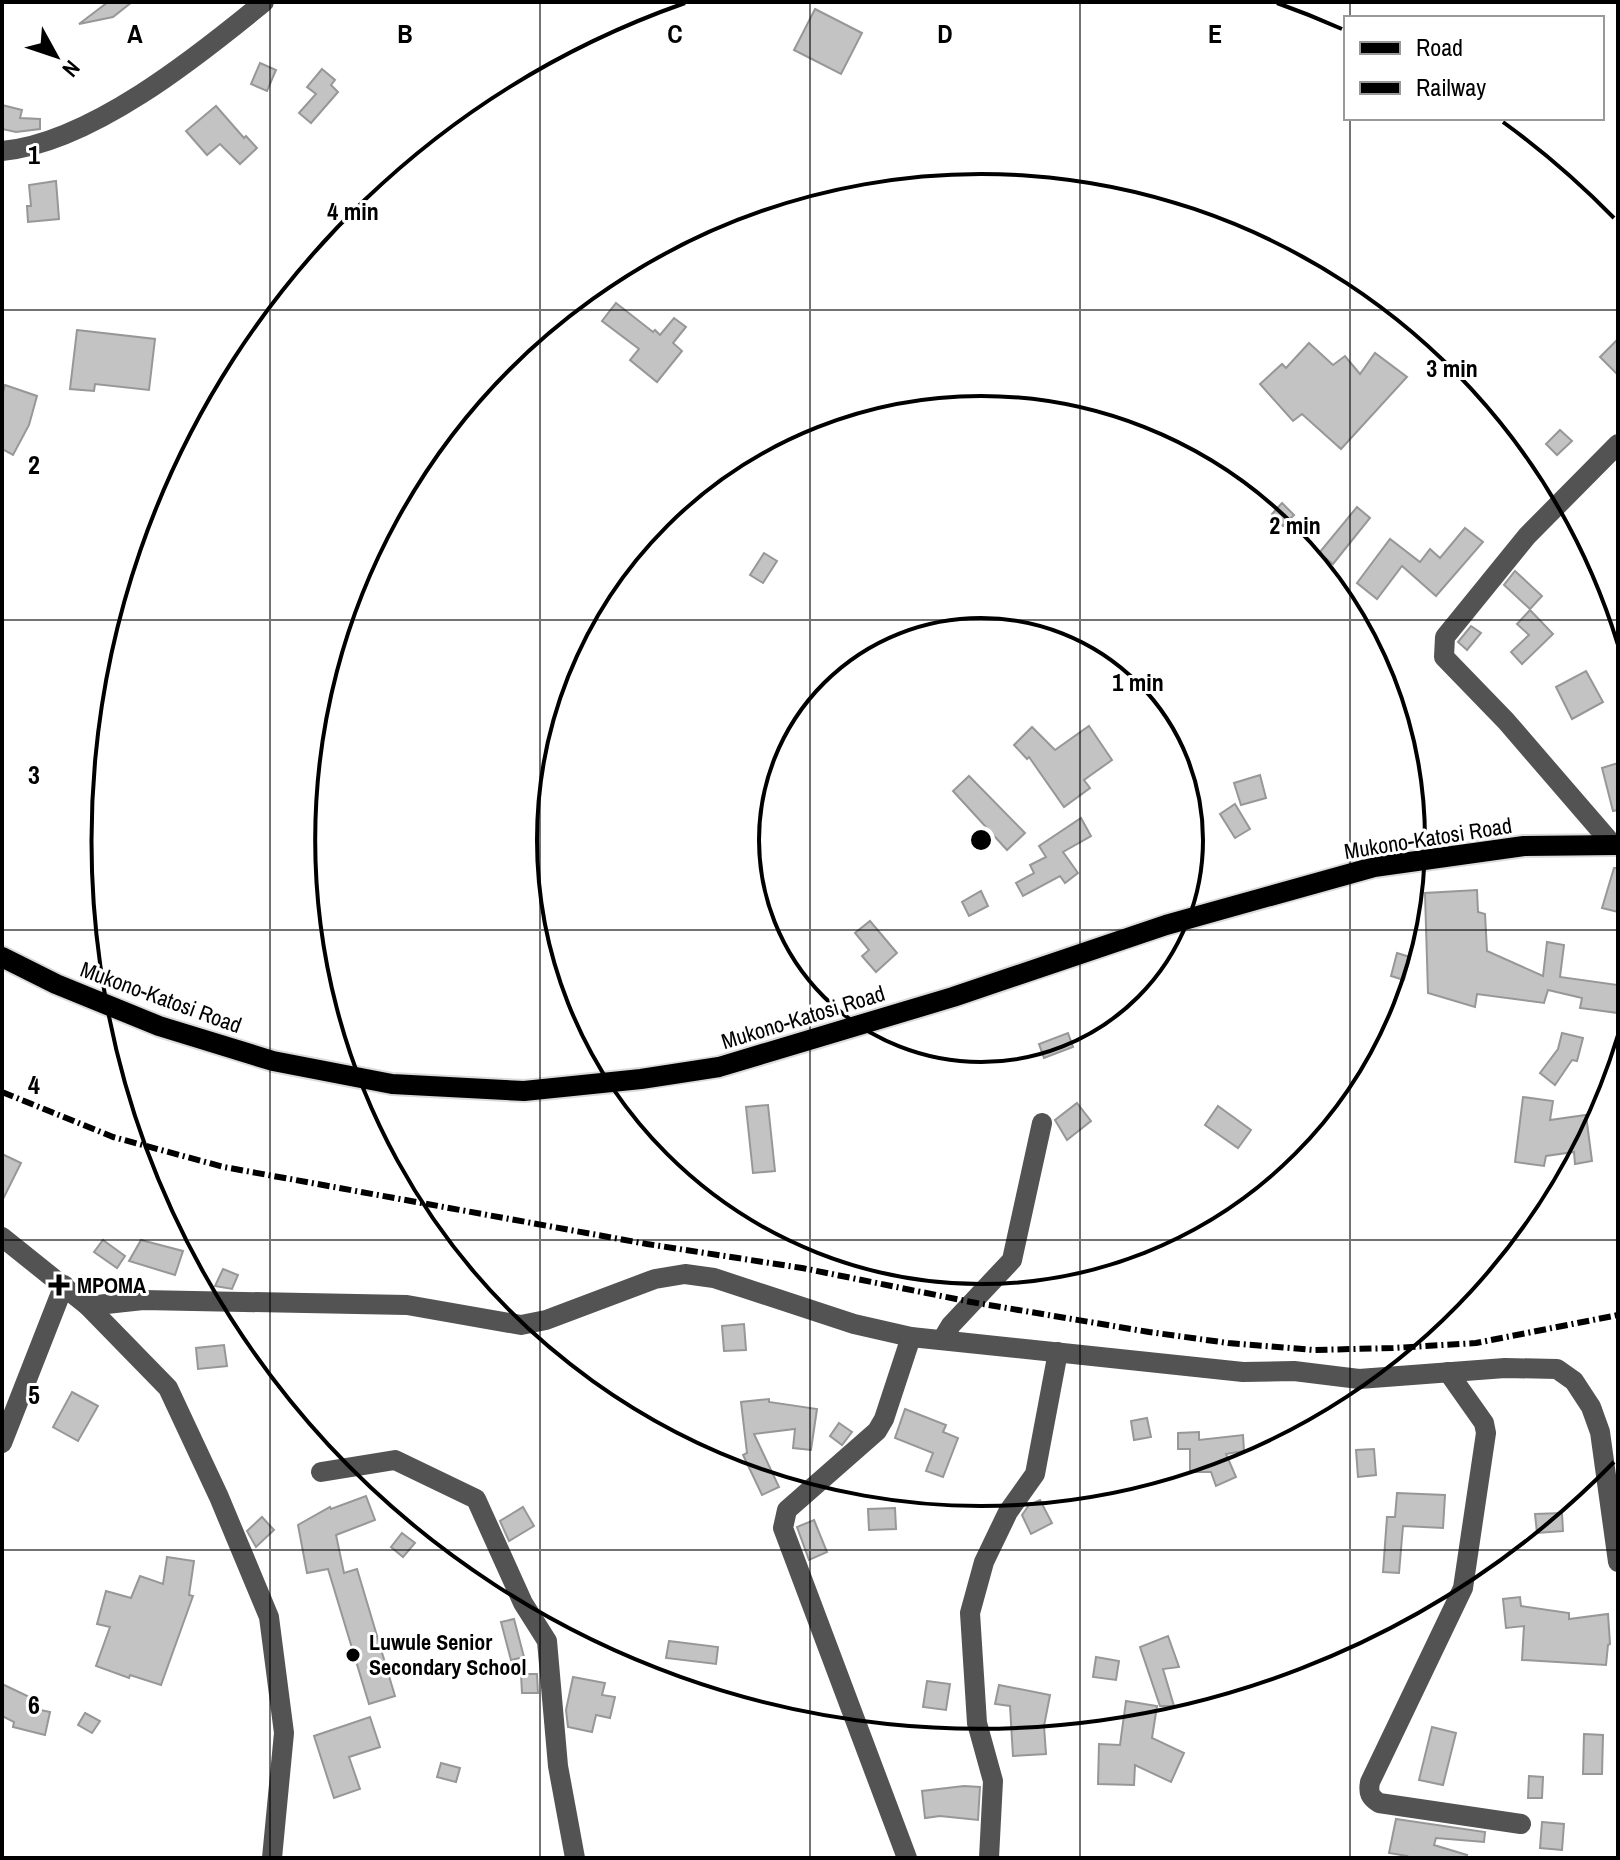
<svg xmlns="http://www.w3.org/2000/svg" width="1620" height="1860" font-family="'Archivo Narrow',sans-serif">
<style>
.building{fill:#c3c3c3;stroke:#979797;stroke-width:2}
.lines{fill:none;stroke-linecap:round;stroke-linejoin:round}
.major-casing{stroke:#dbdbdb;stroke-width:24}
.minor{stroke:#535353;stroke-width:20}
.major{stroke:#000;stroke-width:20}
.rail{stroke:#000;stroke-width:6;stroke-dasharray:12 4 2 4;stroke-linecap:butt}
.grid{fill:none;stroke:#000;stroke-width:2;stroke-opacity:0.55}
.ring{fill:none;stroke:#000;stroke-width:4}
.poi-dot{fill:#000;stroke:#fff;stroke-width:3}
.labels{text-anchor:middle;stroke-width:6;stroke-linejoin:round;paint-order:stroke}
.street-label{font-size:22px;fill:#000;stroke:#fff}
.poi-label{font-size:22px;font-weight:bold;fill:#000;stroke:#fff;text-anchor:start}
.grid-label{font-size:26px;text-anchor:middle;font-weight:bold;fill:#000;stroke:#fff;stroke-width:6;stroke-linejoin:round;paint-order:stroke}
.centre{fill:#000;stroke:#fff;stroke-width:4}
.ring-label{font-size:24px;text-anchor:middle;font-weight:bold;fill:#000;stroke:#fff;stroke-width:6;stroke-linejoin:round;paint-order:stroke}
</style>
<rect width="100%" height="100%" fill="#fff"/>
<g class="building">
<polygon points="108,2 132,2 113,17 79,24"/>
<polygon points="815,9 862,33 841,74 794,50"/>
<polygon points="260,63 276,70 267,91 251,84"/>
<polygon points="322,69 335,80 331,85 338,92 311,123 299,113 316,94 307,87"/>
<polygon points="2,105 22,110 20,118 40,119 40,129 16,132 2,129"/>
<polygon points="216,106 244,138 246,136 257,148 240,164 220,144 207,155 186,131"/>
<polygon points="56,181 59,219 28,222 27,206 31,206 29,185"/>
<polygon points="616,303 653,332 655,330 660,335 674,318 686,327 673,343 682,351 657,382 630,360 639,349 602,321"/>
<polygon points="77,330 155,339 149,390 95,384 94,391 70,389"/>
<polygon points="1618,339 1618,375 1600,357"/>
<polygon points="1309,343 1333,365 1345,356 1360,374 1375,353 1407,377 1341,449 1302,414 1293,421 1260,384 1282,364 1286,368"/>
<polygon points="5,385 37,396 29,425 13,455 2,449 2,395"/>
<polygon points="1560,430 1572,441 1557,455 1546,444"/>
<polygon points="1282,503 1294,515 1283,526 1272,514"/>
<polygon points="1357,507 1370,518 1333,564 1319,553"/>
<polygon points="1465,528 1483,542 1436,596 1402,566 1377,599 1357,583 1390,539 1420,562 1430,549 1440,558"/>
<polygon points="764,553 777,561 763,583 750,575"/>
<polygon points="1515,571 1542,596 1530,609 1504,585"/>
<polygon points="1530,610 1553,634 1522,664 1511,652 1529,635 1517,624"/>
<polygon points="1471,626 1481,633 1467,650 1458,642"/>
<polygon points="1586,671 1603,702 1572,719 1556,687"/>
<polygon points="1089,726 1112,760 1084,780 1090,788 1064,807 1029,757 1027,759 1014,745 1032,727 1055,750"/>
<polygon points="1618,763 1618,810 1613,811 1602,768"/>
<polygon points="1260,775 1266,798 1241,805 1234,783"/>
<polygon points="969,776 1025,833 1007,850 953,791"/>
<polygon points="1235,804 1250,829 1235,838 1220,814"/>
<polygon points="1081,818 1091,836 1063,852 1078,873 1065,883 1060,876 1023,896 1016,883 1034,873 1030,865 1046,857 1039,846"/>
<polygon points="1614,868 1618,868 1618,912 1602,908"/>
<polygon points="1477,890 1478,912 1485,914 1487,951 1543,976 1547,942 1564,945 1560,977 1618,985 1618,1013 1580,1008 1582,998 1548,990 1544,1003 1477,994 1475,1007 1428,993 1425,893"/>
<polygon points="981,891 988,906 969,916 962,902"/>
<polygon points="870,921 897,953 876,972 862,956 869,950 855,933"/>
<polygon points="1397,953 1410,957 1404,980 1391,976"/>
<polygon points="1068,1033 1073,1047 1044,1058 1039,1044"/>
<polygon points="1562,1033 1583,1038 1577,1061 1572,1060 1555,1085 1540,1073 1558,1049"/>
<polygon points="1523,1097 1553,1101 1550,1120 1586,1115 1592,1161 1575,1164 1574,1152 1546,1156 1544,1166 1515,1162"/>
<polygon points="1077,1103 1091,1121 1067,1140 1055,1120"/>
<polygon points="768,1105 775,1171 753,1173 746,1107"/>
<polygon points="1218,1106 1251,1130 1238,1148 1205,1125"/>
<polygon points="2,1154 21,1163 2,1201"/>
<polygon points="103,1240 125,1256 117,1268 94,1252"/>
<polygon points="141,1240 183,1251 175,1275 129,1261"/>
<polygon points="223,1269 238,1275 232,1289 215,1286"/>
<polygon points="744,1324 746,1350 724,1351 722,1326"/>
<polygon points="224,1345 227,1366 198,1369 196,1348"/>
<polygon points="72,1392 98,1406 78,1441 53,1427"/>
<polygon points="769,1399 769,1402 817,1409 811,1450 793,1448 795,1429 754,1434 779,1487 762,1495 743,1455 747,1453 741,1402"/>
<polygon points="905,1409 946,1425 943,1432 958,1438 943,1477 926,1471 933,1453 895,1438"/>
<polygon points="1147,1418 1151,1437 1134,1440 1131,1421"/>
<polygon points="839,1423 852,1432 842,1445 830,1436"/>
<polygon points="1199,1432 1199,1440 1243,1435 1244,1451 1226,1454 1236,1477 1216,1486 1211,1472 1190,1472 1190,1449 1178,1449 1178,1433"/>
<polygon points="1374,1449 1376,1475 1358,1477 1356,1450"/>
<polygon points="1397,1493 1445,1495 1443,1528 1403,1526 1399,1573 1383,1572 1387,1517 1395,1517"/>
<polygon points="366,1496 375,1520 336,1535 344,1573 357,1569 395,1696 369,1704 328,1569 307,1573 298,1525 330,1507 331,1509"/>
<polygon points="1040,1500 1052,1523 1031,1534 1022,1515 1029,1505"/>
<polygon points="523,1507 534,1526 509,1541 500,1521"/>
<polygon points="895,1508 896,1529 869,1530 868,1509"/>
<polygon points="1562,1513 1563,1531 1537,1533 1535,1514"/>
<polygon points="262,1517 274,1530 256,1547 247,1531"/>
<polygon points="814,1520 827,1552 809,1560 797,1527"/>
<polygon points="402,1533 415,1543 403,1557 391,1547"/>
<polygon points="167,1557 194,1561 189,1595 193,1596 161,1685 130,1675 129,1678 96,1666 110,1627 97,1624 106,1591 131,1598 140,1576 163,1584"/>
<polygon points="1520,1597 1521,1606 1569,1613 1569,1619 1608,1614 1610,1644 1608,1645 1606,1665 1522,1660 1524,1626 1506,1628 1503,1599"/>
<polygon points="514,1619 524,1657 511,1660 501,1622"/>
<polygon points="1168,1636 1179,1667 1163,1669 1174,1706 1160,1706 1140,1647"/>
<polygon points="669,1641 718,1647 716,1664 666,1658"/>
<polygon points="1096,1657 1119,1661 1116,1680 1093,1677"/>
<polygon points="521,1674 537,1674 538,1693 522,1693"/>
<polygon points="573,1677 605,1683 602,1695 615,1697 610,1718 596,1715 592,1732 568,1727 566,1710"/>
<polygon points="927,1681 950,1684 946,1710 923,1707"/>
<polygon points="2,1684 38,1701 36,1709 50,1712 45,1735 13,1727 14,1722 2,1716"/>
<polygon points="999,1685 1050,1695 1044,1726 1046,1754 1013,1756 1010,1706 995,1704"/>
<polygon points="1126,1701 1157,1706 1152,1738 1184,1753 1171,1782 1135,1765 1134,1785 1098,1784 1099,1744 1120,1745"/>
<polygon points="85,1713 100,1721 92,1733 78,1725"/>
<polygon points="370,1717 380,1747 349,1757 360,1789 334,1798 314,1736"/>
<polygon points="1432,1727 1456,1733 1443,1785 1419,1780"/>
<polygon points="1584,1734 1603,1735 1602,1774 1583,1774"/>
<polygon points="441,1763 460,1768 456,1782 437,1777"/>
<polygon points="1529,1776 1543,1777 1542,1798 1528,1798"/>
<polygon points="964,1786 980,1787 978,1820 940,1816 925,1818 922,1791"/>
<polygon points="1396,1819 1485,1832 1484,1842 1436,1838 1434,1845 1467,1855 1466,1858 1406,1858 1407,1856 1389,1853"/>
<polygon points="1542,1822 1564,1824 1562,1850 1540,1848"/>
</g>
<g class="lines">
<defs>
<polyline id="major" points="2,957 56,984 159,1026 273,1061 392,1084 524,1091 641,1079 719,1067 953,997 1166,925 1374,867 1524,846 1618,845"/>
</defs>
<use href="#major" class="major-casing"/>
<g class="minor">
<path d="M2 151C90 143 197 57 264 2"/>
<polyline points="1613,845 1506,721 1444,657 1445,637 1527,536 1618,444"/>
<polyline points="2,1237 88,1306 168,1388 219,1497 269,1617 284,1733 272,1858"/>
<polyline points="88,1306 143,1300 407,1305 521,1325 546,1320 655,1279 685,1274 714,1278 854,1324 911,1337 1243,1372 1294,1371 1359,1379 1505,1368 1557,1369 1574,1381 1591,1407 1600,1432 1618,1562"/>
<polyline points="942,1340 951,1325 1012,1260 1042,1123"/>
<path d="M1448 1372 1484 1423 1486 1433 1463 1588 1370 1782C1368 1793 1370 1797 1379 1803L1521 1824"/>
<polyline points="2,1443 64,1285"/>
<polyline points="321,1472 395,1460 476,1499 523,1603 547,1641 558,1766 575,1858"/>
<polyline points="907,1858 783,1528 787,1510 877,1431 884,1419 911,1337"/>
<polyline points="989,1858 993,1781 977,1723 970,1613 984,1562 1008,1512 1035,1474 1058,1352"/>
</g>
<use href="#major" class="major"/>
<polyline class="rail" points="2,1092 113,1137 224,1167 647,1244 802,1268 971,1302 1149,1332 1228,1343 1314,1350 1393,1348 1476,1343 1618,1315"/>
</g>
<path class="grid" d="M270 2V1858M540 2V1858M810 2V1858M1080 2V1858M1350 2V18M1350 118V1858M2 310H1618M2 620H1618M2 930H1618M2 1240H1618M2 1550H1618"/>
<g class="ring">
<circle cx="981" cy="840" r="222"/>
<circle cx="981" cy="840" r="444"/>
<path d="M1618 1035A666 666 0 1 1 1618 645"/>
<path d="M1614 1462A888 888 0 1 1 685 3M1277 3A888 888 0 0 1 1342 29M1503 122A888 888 0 0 1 1614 218"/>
</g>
<g class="poi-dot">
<path d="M55 1273h8v8h8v8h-8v8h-8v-8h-8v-8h8z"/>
<circle cx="353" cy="1655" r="8"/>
</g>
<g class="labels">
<g class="street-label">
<text transform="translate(1428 838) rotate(-9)" y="8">Mukono-Katosi Road</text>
<text transform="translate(161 997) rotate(20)" y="8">Mukono-Katosi Road</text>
<text transform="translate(803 1017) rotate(-17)" y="8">Mukono-Katosi Road</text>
</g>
<g class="poi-label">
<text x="77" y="1293">MPOMA</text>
<text x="369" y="1650">Luwule Senior<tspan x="369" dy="25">Secondary School</tspan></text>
</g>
</g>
<g class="grid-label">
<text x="135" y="43">A</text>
<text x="405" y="43">B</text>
<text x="675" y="43">C</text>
<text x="945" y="43">D</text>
<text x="1215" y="43">E</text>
<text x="34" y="164">1</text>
<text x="34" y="474">2</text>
<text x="34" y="784">3</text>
<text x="34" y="1094">4</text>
<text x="34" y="1404">5</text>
<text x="34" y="1714">6</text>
</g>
<circle cx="981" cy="840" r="12" class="centre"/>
<g class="ring-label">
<text x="353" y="220">4 min</text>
<text x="1452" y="377">3 min</text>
<text x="1295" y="534">2 min</text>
<text x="1138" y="691">1 min</text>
</g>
<rect width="1620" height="1860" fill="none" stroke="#000000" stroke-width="8"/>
<rect x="1344" y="16" width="260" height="104" fill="#ffffff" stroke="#999999" stroke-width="2"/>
<rect x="1360" y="42" width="40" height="12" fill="#000000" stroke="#999999" stroke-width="2"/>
<text x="1416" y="56" font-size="24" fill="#000000">Road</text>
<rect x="1360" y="82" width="40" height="12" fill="#000000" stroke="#999999" stroke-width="2"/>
<text x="1416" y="96" font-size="24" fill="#000000">Railway</text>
<g transform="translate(56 56) rotate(130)" stroke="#ffffff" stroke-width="6" paint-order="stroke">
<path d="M0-6L14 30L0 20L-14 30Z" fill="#000000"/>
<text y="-12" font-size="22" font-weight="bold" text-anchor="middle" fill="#000000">N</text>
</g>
</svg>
